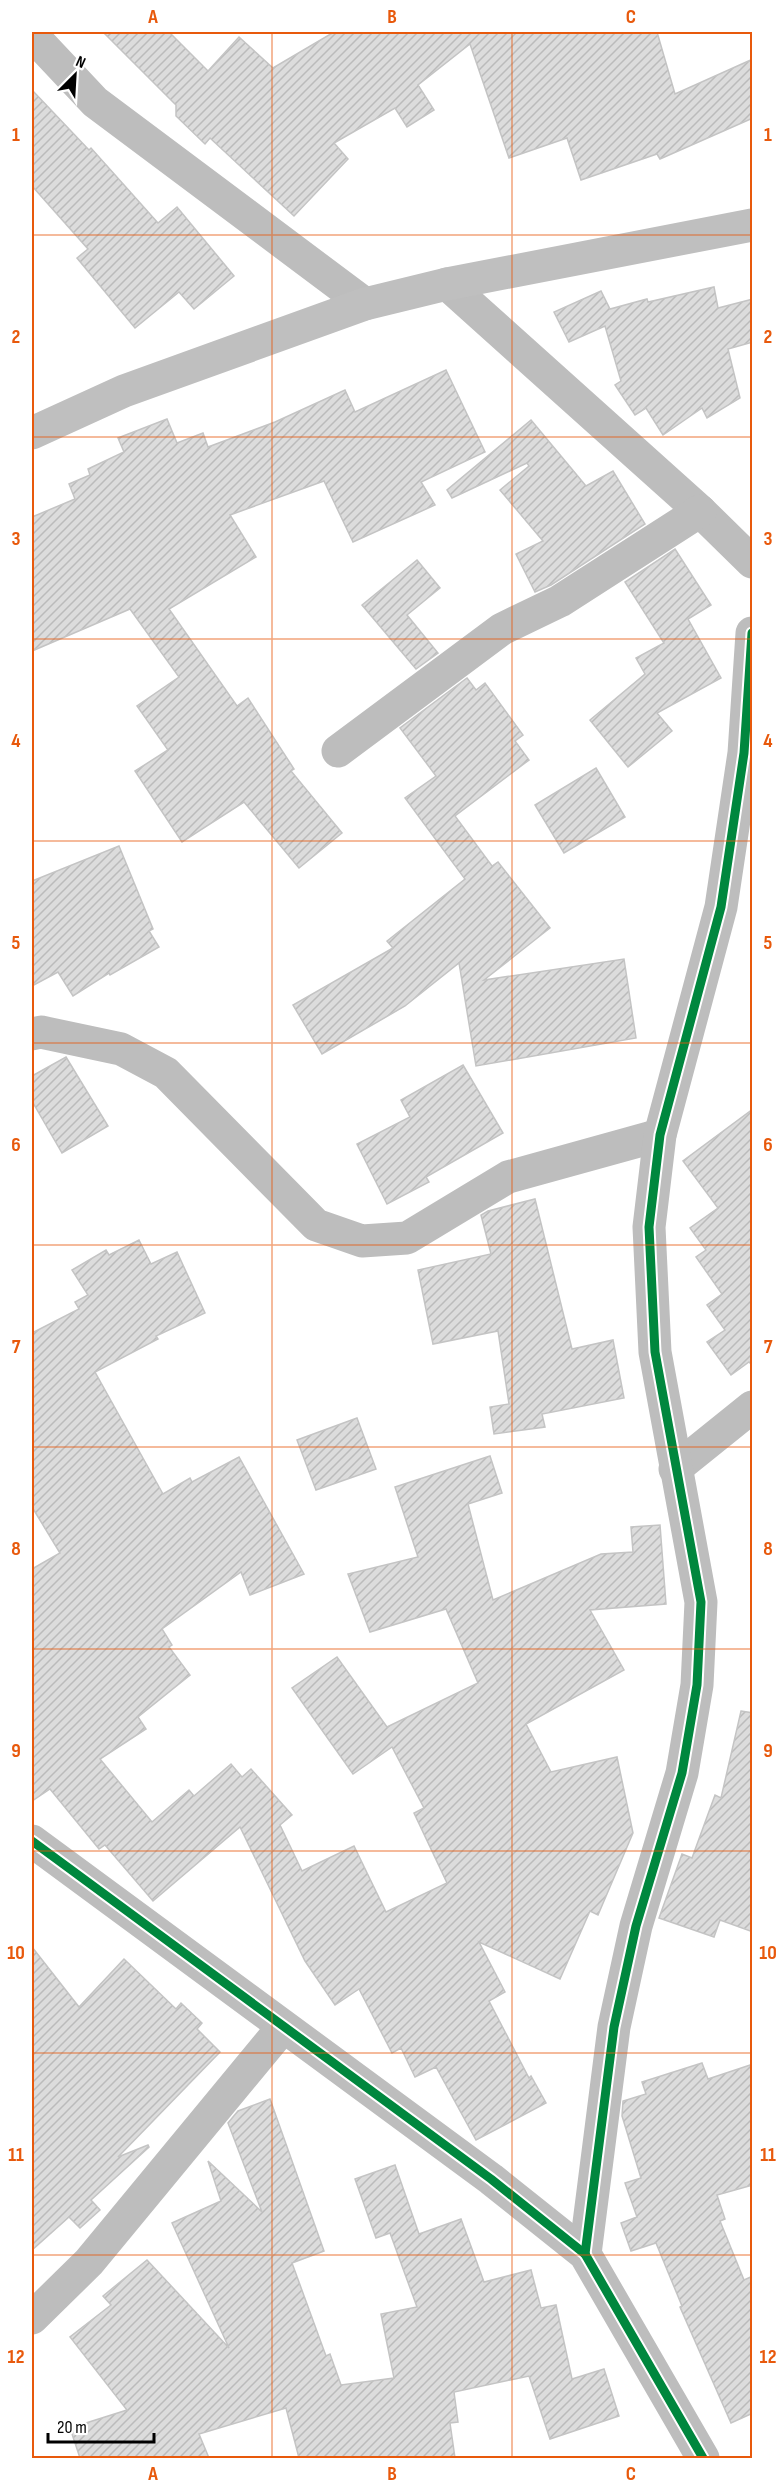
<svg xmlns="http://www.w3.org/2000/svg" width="784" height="2490" font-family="'Sofia Sans Condensed',sans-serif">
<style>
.building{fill:url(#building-hatch);stroke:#c4c4c4;stroke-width:1.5}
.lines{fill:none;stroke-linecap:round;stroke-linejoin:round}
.street{stroke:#bdbdbd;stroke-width:33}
.secondary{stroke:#bfbfbf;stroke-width:33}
.cycleway-casing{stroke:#fff;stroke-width:13}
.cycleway{stroke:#00873e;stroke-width:9}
.grid{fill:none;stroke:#e8590c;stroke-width:1.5;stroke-opacity:0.55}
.neatline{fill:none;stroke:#e8590c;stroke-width:2}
.grid-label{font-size:20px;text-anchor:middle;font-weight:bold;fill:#e8590c}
</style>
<defs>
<pattern id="building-hatch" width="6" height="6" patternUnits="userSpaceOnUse" patternTransform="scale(1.5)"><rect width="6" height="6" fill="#dcdcdc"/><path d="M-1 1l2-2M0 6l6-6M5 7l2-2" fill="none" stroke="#bbb"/></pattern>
</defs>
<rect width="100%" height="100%" fill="#fff"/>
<g class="building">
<polygon points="103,32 169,32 208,71 239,37 273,68 334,32 657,32 675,94 753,59 753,118 660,159 657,154 581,180 567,138 509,158 470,44 418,85 434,110 407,127 395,108 334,143 348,159 294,216 210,138 205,144 176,116 176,105"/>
<polygon points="32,90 89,150 91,148 158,223 177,207 234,276 194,309 179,292 135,328 77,258 88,249 32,186"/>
<polygon points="714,287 718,308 753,299 753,342 728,349 740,398 707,418 702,408 663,435 646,408 635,415 615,385 621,381 605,326 569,342 554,312 601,291 610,309 647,299 648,302"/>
<polygon points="446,370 485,452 421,482 435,505 353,542 324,481 230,515 256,557 169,609 237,706 248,698 294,769 291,771 342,833 299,868 244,802 182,842 135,771 168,750 137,706 179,677 130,609 32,651 32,517 75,499 69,484 90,475 88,469 124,452 118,438 167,419 177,443 203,433 208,447 275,422 345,390 355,412"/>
<polygon points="531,420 586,486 613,471 645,524 551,585 535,592 516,554 543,541 500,490 529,466 527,463 452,498 447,490"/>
<polygon points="675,549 711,605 688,619 721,678 657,713 672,731 628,767 590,720 645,674 636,658 664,643 625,582"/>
<polygon points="417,560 440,588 407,615 438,653 416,669 362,605"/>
<polygon points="467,678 476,690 485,683 523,735 515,741 529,760 455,816 492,866 498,862 550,928 484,980 624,959 636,1038 476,1066 459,963 405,1006 322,1054 293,1005 393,948 387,941 465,879 405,798 436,776 400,728"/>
<polygon points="596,768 625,817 564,853 535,805"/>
<polygon points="119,846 153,929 149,931 159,947 110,975 109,973 73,996 58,972 32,986 32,881"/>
<polygon points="66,1057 108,1126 62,1153 32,1101 32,1076"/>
<polygon points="463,1065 503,1133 426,1177 429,1182 387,1204 357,1144 410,1117 401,1100"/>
<polygon points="753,1109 753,1366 749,1362 731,1375 707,1342 725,1330 707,1305 722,1294 696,1257 706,1250 690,1228 718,1208 683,1161"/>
<polygon points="535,1199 572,1349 613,1340 624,1398 542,1414 545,1427 494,1434 490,1407 509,1404 498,1331 433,1344 418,1270 491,1254 481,1215 488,1211"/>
<polygon points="139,1240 151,1264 177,1252 205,1313 156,1336 158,1339 95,1372 163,1494 190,1478 192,1482 239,1457 304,1574 250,1595 241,1572 162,1629 172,1645 169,1647 190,1675 138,1717 146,1729 100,1759 152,1822 189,1790 194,1796 231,1764 242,1777 251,1769 292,1815 280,1825 302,1871 354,1846 386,1912 447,1883 414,1813 424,1808 392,1747 353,1774 292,1688 337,1657 387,1727 478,1683 446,1609 370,1632 348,1574 418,1557 395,1487 490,1456 502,1493 468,1504 493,1600 601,1554 633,1552 631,1527 660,1525 666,1604 590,1610 624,1670 526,1724 551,1772 617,1757 633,1833 598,1915 590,1911 560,1979 479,1942 505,1992 489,2001 529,2078 531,2076 546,2103 476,2140 436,2067 415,2077 401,2048 392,2053 359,1989 335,2005 305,1961 240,1827 153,1901 105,1845 99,1849 50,1789 32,1801 32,1569 60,1553 32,1507 32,1333 79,1309 75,1302 88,1295 72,1270 106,1250 109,1255"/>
<polygon points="357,1418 376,1469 316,1490 297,1440"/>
<polygon points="741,1711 753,1713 753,1932 720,1920 714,1937 659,1918 682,1854 692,1858 715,1795 721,1798"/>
<polygon points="32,1947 79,2007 124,1959 176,2009 181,2003 202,2023 197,2029 220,2052 118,2157 148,2145 149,2147 91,2200 100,2210 80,2228 69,2217 32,2250"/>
<polygon points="702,2063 708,2079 753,2064 753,2185 717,2195 725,2219 720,2221 744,2280 753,2276 753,2413 731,2423 680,2307 682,2306 656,2243 631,2251 621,2223 637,2217 625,2183 641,2178 622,2116 623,2101 646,2094 642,2082"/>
<polygon points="270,2099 324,2251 292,2263 326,2356 330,2354 341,2385 394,2378 381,2314 417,2307 390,2233 376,2238 355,2179 395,2165 419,2234 461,2219 484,2282 531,2270 541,2308 556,2305 572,2379 604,2369 619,2416 550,2439 529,2376 454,2392 458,2422 450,2423 455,2458 299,2458 286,2408 199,2434 209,2458 80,2458 70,2428 127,2410 70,2337 111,2305 103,2296 147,2260 229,2348 172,2223 221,2201 208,2161 262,2212 228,2123 238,2111"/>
</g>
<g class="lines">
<g class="street">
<polyline points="32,35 95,102 365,304"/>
<polyline points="447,284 700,511 752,562"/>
<polyline points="338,751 502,629 560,601 700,511"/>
<polyline points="32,1034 41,1032 121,1049 166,1073 316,1225 362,1241 407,1238 508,1177 660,1135"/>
<polyline points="675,1469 752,1407"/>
<polyline points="32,1841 491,2179 585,2254 703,2458"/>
<polyline points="585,2254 614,2027 636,1926 682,1773 697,1685 701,1602 655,1352 649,1227 660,1135 721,907 744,753 752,633"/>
<polyline points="32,2318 89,2262 283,2027"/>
</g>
<polyline class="secondary" points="32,433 124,391 365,304 447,284 752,225"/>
<defs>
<g id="cycleway">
<polyline points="32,1841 491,2179 585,2254 703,2458"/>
<polyline points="585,2254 614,2027 636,1926 682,1773 697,1685 701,1602 655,1352 649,1227 660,1135 721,907 744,753 752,633"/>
</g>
</defs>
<use href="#cycleway" class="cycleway-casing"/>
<use href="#cycleway" class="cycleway"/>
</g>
<path class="grid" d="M272 32V2458M512 32V2458M32 235H752M32 437H752M32 639H752M32 841H752M32 1043H752M32 1245H752M32 1447H752M32 1649H752M32 1851H752M32 2053H752M32 2255H752"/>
<rect width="784" height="2490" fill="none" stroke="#ffffff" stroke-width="66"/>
<g transform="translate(75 75) rotate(24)" stroke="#ffffff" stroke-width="4.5" paint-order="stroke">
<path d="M0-4.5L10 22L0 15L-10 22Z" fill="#000000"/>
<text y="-9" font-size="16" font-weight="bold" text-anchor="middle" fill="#000000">N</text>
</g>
<path d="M48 2433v9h106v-9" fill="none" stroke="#000000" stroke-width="3"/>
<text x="57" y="2433" font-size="18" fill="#000000" stroke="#ffffff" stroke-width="4.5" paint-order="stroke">20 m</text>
<rect x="33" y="33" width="718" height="2424" class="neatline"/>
<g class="grid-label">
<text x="153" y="23">A</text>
<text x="392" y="23">B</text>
<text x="631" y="23">C</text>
<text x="16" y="141">1</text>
<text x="768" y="141">1</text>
<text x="16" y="343">2</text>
<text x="768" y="343">2</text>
<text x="16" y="545">3</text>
<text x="768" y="545">3</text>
<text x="16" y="747">4</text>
<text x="768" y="747">4</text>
<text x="16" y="949">5</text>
<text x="768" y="949">5</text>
<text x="16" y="1151">6</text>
<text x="768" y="1151">6</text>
<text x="16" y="1353">7</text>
<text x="768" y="1353">7</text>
<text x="16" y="1555">8</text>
<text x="768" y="1555">8</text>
<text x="16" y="1757">9</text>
<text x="768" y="1757">9</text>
<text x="16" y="1959">10</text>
<text x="768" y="1959">10</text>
<text x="16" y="2161">11</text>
<text x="768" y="2161">11</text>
<text x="16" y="2363">12</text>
<text x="768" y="2363">12</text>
<text x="153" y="2480">A</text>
<text x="392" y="2480">B</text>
<text x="631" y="2480">C</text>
</g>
</svg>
